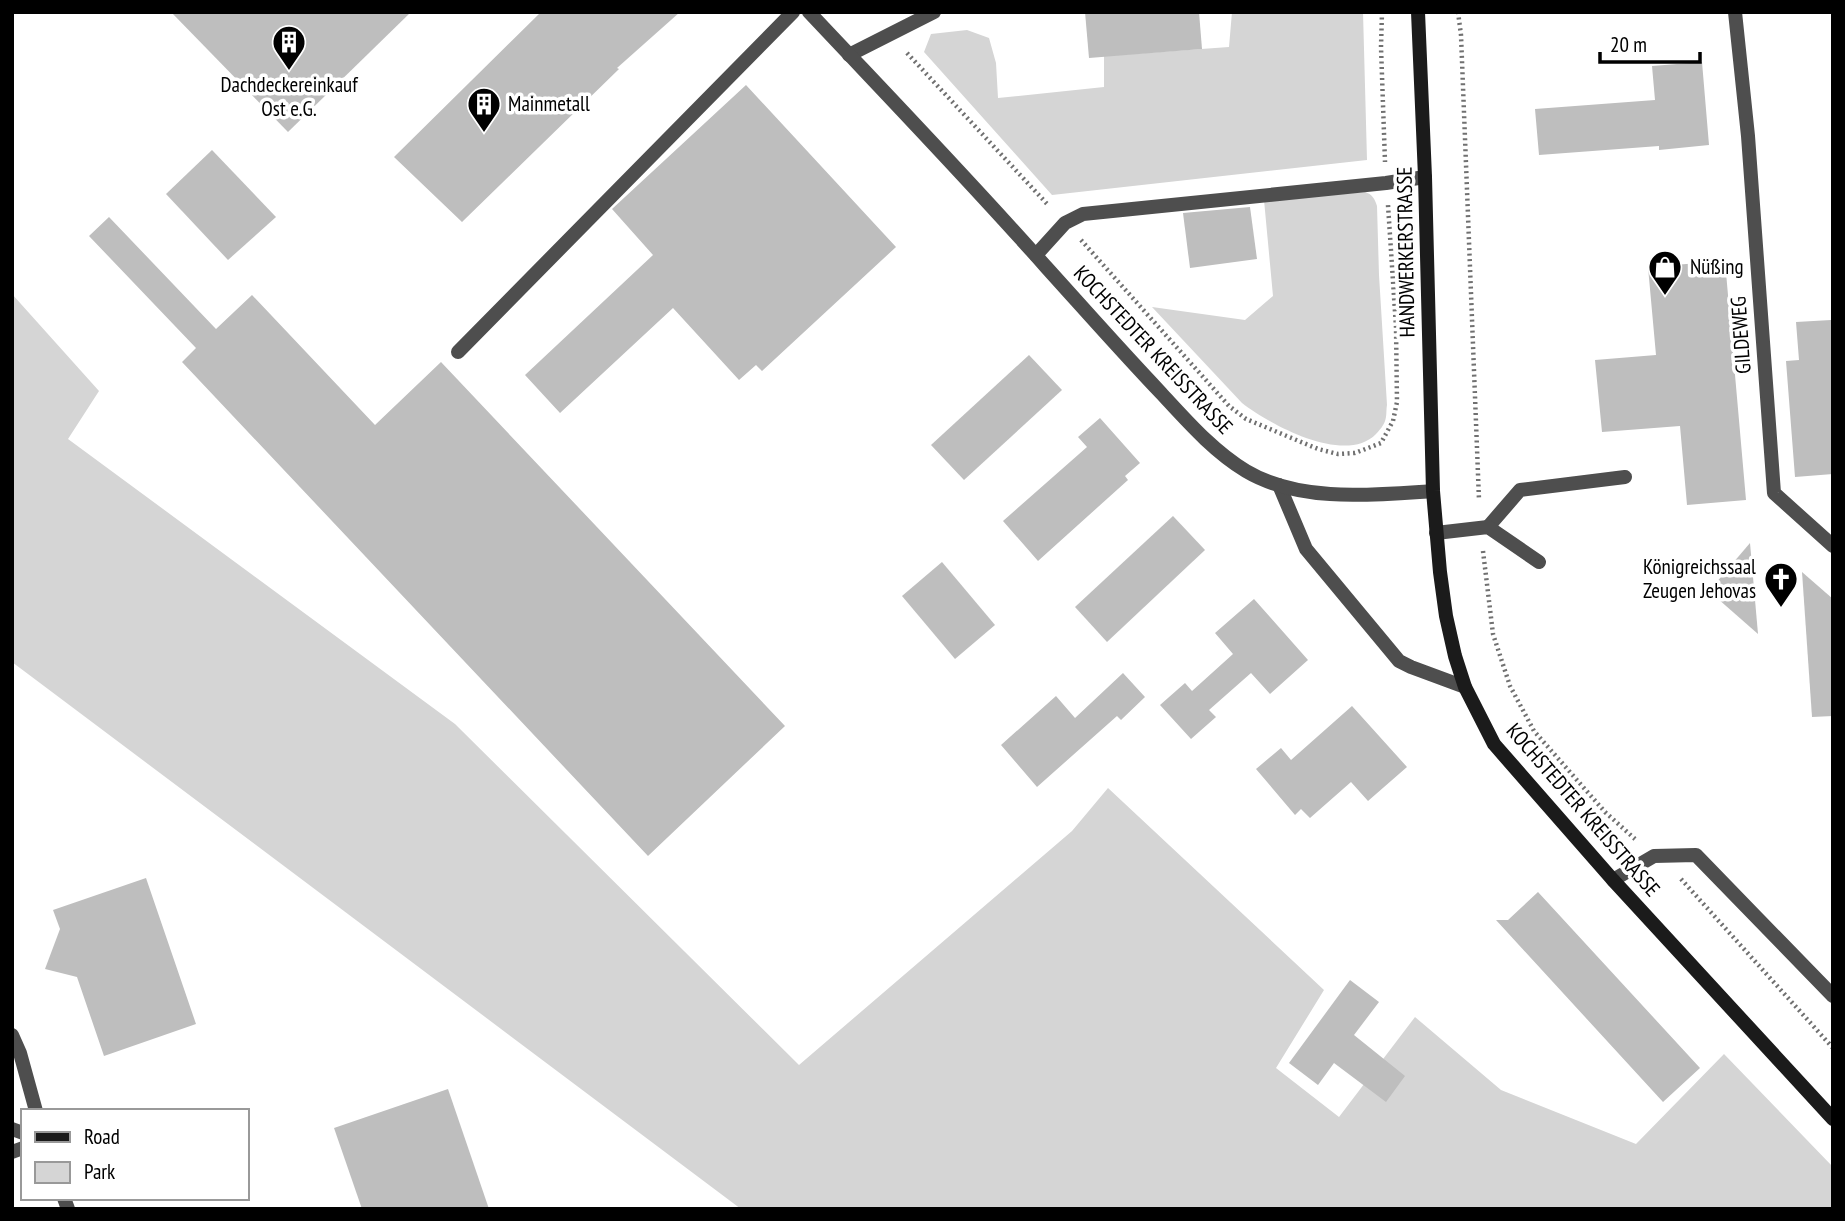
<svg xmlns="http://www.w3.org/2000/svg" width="1845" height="1221" font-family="'PT Sans Narrow',sans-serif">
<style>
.green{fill:#d5d5d5}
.building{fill:#bebebe}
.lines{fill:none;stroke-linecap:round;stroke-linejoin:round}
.path{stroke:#707070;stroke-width:4.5;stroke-dasharray:2 3.5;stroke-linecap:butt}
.lane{stroke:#4e4e4e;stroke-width:14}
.street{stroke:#4e4e4e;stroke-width:14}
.secondary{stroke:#1b1b1b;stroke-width:14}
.labels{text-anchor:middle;stroke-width:7;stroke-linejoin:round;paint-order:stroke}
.poi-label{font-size:21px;fill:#000;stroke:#fff;text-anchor:start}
.street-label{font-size:21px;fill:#000;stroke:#fff}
</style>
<rect width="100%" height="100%" fill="#fff"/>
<g class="green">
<polygon points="1232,12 1363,12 1367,160 1052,195 924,52 931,34 967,30 989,38 996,63 998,98 1104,87 1104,56 1229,47"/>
<path d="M1365 192C1372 194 1375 199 1377 206L1379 275 1387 405C1386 410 1387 416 1385 421 1384 425 1379 431 1376 434 1345 466 1269 424 1242 403L1152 307 1245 320 1273 296 1264 200Z"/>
<polygon points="12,294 99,391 68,439 455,724 799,1065 1072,831 1108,788 1324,990 1276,1068 1339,1117 1415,1017 1501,1090 1636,1144 1724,1054 1833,1167 1833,1209 741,1209 12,662"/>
</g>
<g class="building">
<polygon points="171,12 411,12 288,132"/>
<polygon points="541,12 680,12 617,68 619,69 462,222 394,157"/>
<polygon points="1085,12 1199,12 1202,49 1089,58"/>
<polygon points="1702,62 1709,145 1659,150 1659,146 1539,155 1535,109 1655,100 1652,66"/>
<polygon points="746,85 896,247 762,371 756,365 739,380 673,308 560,413 525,375 653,255 612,209"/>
<polygon points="212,150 276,217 228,260 166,194"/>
<polygon points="1250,207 1257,259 1190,268 1183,213"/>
<polygon points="109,217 216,329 252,295 375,425 441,362 785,726 648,856 182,362 196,348 89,236"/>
<polygon points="1725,261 1746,500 1687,505 1680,426 1602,432 1595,360 1656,355 1648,267"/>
<polygon points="1831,320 1833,339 1833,474 1795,477 1786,361 1799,360 1796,322"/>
<polygon points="1029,355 1062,390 964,480 931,445"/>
<polygon points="1100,418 1140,463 1125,476 1128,480 1038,561 1003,521 1087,447 1078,437"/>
<polygon points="1173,516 1205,550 1107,642 1075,607"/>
<polygon points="1750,543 1758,634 1709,591"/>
<polygon points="942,562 995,625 955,659 902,596"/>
<polygon points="1802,572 1833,599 1833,716 1812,717"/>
<polygon points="1254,599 1308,660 1270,694 1251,673 1209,710 1216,717 1191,739 1160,705 1185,683 1192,691 1233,654 1215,633"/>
<polygon points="1123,673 1145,697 1121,720 1117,716 1037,787 1001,745 1056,696 1075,718"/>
<polygon points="1352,706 1407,767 1368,801 1351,782 1310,818 1301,809 1295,815 1256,769 1281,748 1291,760"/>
<polygon points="146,878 196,1024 104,1056 77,977 45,969 60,929 53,910"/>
<polygon points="1538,892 1700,1068 1663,1102 1496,920 1508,920"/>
<polygon points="1350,980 1379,1002 1354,1035 1405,1076 1386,1102 1334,1063 1318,1085 1289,1063"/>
<polygon points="448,1089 489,1209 362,1209 334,1128"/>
</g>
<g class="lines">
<g class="path">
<polyline points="1382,12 1381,47 1385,162"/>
<polyline points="1458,12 1461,35 1479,500"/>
<polyline points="907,53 1049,206"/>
<polyline points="1081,240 1229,406 1246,419 1318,449 1338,454 1355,453 1381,443 1393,421 1397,402 1396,327 1388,205"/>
<polyline points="1483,551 1493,634 1510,686 1534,731 1605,812 1635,839"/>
<polyline points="1681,879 1833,1048"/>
</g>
<g class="lane">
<polyline points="849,55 934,12"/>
<polyline points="1036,255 1065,223 1083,214 1386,183 1425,177"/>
<polyline points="458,352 793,12"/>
<polyline points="1279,485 1306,549 1399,661 1411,667 1465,687"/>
<polyline points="1488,527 1520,490 1625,477"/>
<polyline points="1436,533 1488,527 1539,562"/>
<polyline points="1613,880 1654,856 1696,855 1833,996"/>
<polyline points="12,1152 23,1148"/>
</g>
<g class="street">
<path d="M809 12C889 97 970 181 1047 268 1085 310 1122 352 1161 393 1187 421 1213 451 1246 471 1300 503 1373 495 1433 491"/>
<polyline points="1735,12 1748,136 1774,493 1833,546"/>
<polyline points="12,1035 20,1053 36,1111"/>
<polyline points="12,1129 23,1133"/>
<polyline points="64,1198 68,1209"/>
</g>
<polyline class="secondary" points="1418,12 1425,177 1433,491 1440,572 1446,616 1455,656 1465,687 1494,744 1613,880 1833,1119"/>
</g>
<defs>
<symbol id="building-pin" viewBox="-11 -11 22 30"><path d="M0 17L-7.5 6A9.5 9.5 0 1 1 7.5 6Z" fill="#000" stroke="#fff"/><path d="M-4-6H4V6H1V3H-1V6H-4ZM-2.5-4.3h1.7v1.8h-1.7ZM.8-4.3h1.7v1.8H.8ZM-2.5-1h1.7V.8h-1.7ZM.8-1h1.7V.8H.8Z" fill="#fff"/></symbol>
<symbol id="shop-pin" viewBox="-11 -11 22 30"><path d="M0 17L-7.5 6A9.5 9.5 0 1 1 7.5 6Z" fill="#000" stroke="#fff"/><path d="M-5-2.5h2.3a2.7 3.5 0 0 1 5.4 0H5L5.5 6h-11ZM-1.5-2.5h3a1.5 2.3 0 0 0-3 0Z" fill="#fff"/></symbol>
<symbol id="church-pin" viewBox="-11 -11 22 30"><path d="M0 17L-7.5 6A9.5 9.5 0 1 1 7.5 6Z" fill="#000" stroke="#fff"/><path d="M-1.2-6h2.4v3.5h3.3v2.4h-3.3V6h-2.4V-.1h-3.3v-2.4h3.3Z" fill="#fff"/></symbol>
</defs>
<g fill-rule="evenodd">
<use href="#building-pin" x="270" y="23" width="38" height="52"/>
<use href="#building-pin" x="465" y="85" width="38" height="52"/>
<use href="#shop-pin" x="1646" y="248" width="38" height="52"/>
<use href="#church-pin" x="1762" y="560" width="38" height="52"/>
</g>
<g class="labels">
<g class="poi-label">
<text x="289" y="92" text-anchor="middle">Dachdeckereinkauf<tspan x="289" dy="24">Ost e.G.</tspan></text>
<text x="508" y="111">Mainmetall</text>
<text x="1690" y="274">Nüßing</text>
<text x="1756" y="574" text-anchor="end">Königreichssaal<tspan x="1756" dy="24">Zeugen Jehovas</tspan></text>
</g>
<g class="street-label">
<text transform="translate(1406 252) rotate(-91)" y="7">HANDWERKERSTRASSE</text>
<text transform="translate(1741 335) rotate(-94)" y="7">GILDEWEG</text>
<text transform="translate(1153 350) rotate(47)" y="7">KOCHSTEDTER KREISSTRASSE</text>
<text transform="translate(1583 810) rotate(49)" y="7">KOCHSTEDTER KREISSTRASSE</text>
</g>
</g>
<rect width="1845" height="1221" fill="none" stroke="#000000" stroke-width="28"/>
<rect x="21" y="1109" width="228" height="91" fill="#ffffff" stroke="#999999" stroke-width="2"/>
<rect x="35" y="1132" width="35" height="10" fill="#1b1b1b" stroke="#999999" stroke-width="2"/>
<text x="84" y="1144" font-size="21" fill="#000000">Road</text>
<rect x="35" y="1162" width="35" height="21" fill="#d5d5d5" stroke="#999999" stroke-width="2"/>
<text x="84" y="1179" font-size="21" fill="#000000">Park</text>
<path d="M1600 52v10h100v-10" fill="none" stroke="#000000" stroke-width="3.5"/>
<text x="1610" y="52" font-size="21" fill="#000000" stroke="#ffffff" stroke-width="5" paint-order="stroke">20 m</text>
</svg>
